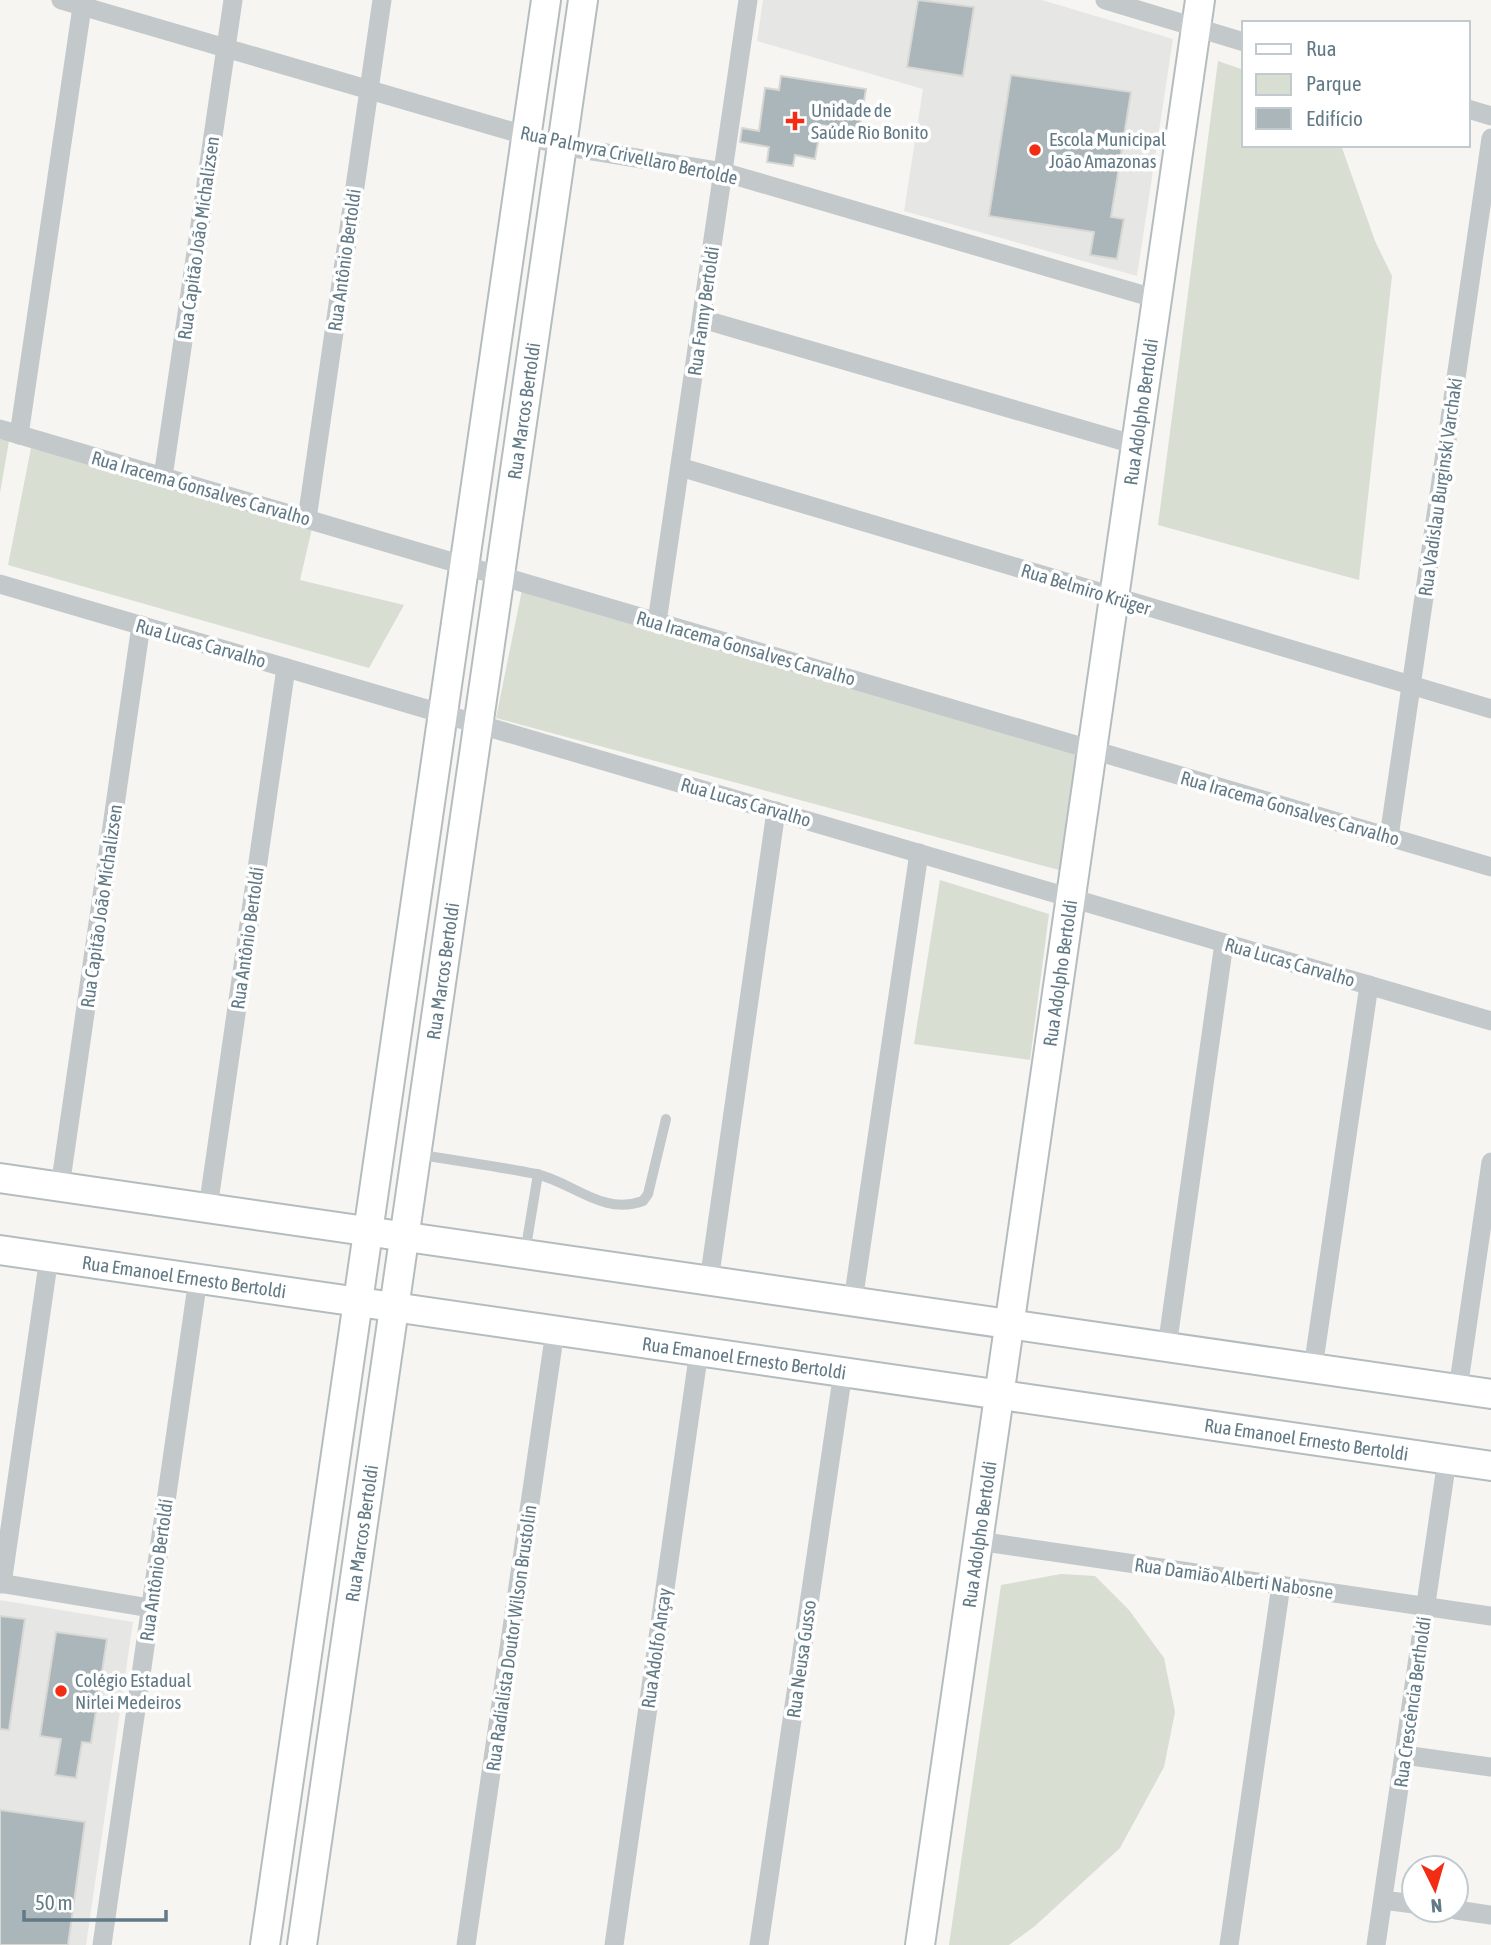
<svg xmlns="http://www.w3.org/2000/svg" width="1491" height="1945" font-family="'Asap Condensed',sans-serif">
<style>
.built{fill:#e6e7e5}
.green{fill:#d8ded2}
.building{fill:#abb6ba;stroke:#d7d7d4;stroke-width:2}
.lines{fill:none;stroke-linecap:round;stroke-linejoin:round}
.secondary-casing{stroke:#b5bcbf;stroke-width:32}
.lane{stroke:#c3c8cb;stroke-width:10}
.street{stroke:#c3c8cb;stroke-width:19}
.secondary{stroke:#fff;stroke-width:28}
.poi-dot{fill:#f32d14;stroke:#fff;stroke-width:2.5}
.labels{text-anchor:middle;stroke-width:7;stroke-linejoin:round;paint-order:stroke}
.poi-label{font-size:19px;fill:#627a86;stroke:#fff;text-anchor:start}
.street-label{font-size:19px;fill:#627a86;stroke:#fff}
</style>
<rect width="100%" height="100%" fill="#f6f5f1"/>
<g class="built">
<polygon points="763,0 1042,0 1173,39 1137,276 904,211 923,89 757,41"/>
<polygon points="0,1600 133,1622 86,1945 0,1945"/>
</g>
<g class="green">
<polygon points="1218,61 1244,70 1244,145 1341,145 1375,241 1392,276 1359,580 1158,525"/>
<polygon points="0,439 9,441 0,493"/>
<polygon points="31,448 313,524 300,580 404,605 369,668 8,565"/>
<polygon points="522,590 1077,747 1059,870 496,718"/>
<polygon points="940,880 1049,914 1030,1060 914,1044"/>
<polygon points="1061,1574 1095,1576 1129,1610 1164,1658 1175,1712 1164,1767 1120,1848 1035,1926 1009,1945 949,1945 1001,1585"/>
</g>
<g class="building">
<polygon points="918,0 974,7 963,76 907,67"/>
<polygon points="1011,75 1131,92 1111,217 1124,219 1117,259 1090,255 1094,232 989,216"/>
<polygon points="781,76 866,89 859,131 821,125 815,159 795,155 793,166 767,162 769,147 740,142 742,128 759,131 765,88 779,90"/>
<polygon points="0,1616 25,1619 9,1730 0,1729"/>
<polygon points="56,1632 107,1639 91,1743 82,1742 76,1778 55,1775 61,1739 40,1736"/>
<polygon points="0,1810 85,1822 68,1945 0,1945"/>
</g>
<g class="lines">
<defs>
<g id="secondary">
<polyline points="0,1178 1491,1394"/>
<path id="s1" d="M0 1250 1491 1466"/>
<polyline points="265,1945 546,0"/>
<path id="s2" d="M302 1945 583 0"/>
<path id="s3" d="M920 1945 1200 0"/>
</g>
</defs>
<use href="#secondary" class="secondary-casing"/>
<g class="lane">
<path d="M417 1154C456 1161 497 1166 536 1174 573 1182 602 1216 643 1201L648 1194 666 1119"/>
<polyline points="525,1253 538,1174"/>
</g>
<g class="street">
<polyline points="61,0 562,146 723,172 1157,299"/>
<polyline points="1105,0 1244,42"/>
<polyline points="1468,109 1491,116"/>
<polyline points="702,319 1136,445"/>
<polyline points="0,429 1491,867"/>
<polyline points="19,435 83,0"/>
<polyline points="680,467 1491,709"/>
<polyline points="163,477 233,0"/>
<polyline points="307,519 382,0"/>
<polyline points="0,584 1491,1021"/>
<polyline points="657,622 748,0"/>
<polyline points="1389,837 1491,138"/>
<polyline points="60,1187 141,625"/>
<polyline points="208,1208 286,668"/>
<polyline points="709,1281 776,811"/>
<polyline points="853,1301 919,853"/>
<polyline points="1167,1347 1224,943"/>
<polyline points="1313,1368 1369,985"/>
<polyline points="1458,1389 1491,1162"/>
<polyline points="978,1541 1491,1616"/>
<polyline points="0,1583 150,1608"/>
<polyline points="2,1584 49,1257"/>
<polyline points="1404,1755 1491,1767"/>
<polyline points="1383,1900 1414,1904"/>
<polyline points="1456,1910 1491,1915"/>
<polyline points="102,1945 198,1279"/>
<polyline points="466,1945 555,1331"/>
<polyline points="614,1945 699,1351"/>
<polyline points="759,1945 843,1372"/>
<polyline points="1229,1945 1281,1585"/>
<polyline points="1376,1945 1447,1460"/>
</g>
<use href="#secondary" class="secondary"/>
</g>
<g class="poi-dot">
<path d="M791.5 110.5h7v7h7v7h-7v7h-7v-7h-7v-7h7z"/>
<circle cx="1035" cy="150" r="7"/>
<circle cx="61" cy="1691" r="7"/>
</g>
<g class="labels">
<g class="poi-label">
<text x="811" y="117">Unidade de<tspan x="811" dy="22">Saúde Rio Bonito</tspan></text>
<text x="1049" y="146">Escola Municipal<tspan x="1049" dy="22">João Amazonas</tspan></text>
<text x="75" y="1687">Colégio Estadual<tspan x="75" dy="22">Nirlei Medeiros</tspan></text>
</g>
<g class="street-label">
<text transform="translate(629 155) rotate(12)" y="7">Rua Palmyra Crivellaro Bertolde</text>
<text transform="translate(198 238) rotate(-82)" y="7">Rua Capitão João Michalizsen</text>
<text transform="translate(344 260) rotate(-82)" y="7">Rua Antônio Bertoldi</text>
<text transform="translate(703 311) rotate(-82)" y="7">Rua Fanny Bertoldi</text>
<text dy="7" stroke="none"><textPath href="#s2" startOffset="1550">Rua Marcos Bertoldi</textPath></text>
<text dy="7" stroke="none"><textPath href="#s3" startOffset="1549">Rua Adolpho Bertoldi</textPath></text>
<text transform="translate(1440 487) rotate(-82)" y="7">Rua Vadislau Burginski Varchaki</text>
<text transform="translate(201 488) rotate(16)" y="7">Rua Iracema Gonsalves Carvalho</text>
<text transform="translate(1086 589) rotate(17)" y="7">Rua Belmiro Krüger</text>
<text transform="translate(201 643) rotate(16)" y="7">Rua Lucas Carvalho</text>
<text transform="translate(746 648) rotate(16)" y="7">Rua Iracema Gonsalves Carvalho</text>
<text transform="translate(746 802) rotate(16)" y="7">Rua Lucas Carvalho</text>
<text transform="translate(1290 808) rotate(16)" y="7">Rua Iracema Gonsalves Carvalho</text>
<text transform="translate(101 906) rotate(-82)" y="7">Rua Capitão João Michalizsen</text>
<text transform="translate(247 938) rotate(-82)" y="7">Rua Antônio Bertoldi</text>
<text transform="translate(1290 962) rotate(16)" y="7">Rua Lucas Carvalho</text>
<text dy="7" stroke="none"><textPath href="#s3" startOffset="982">Rua Adolpho Bertoldi</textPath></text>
<text dy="7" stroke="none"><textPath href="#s2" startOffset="984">Rua Marcos Bertoldi</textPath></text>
<text dy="7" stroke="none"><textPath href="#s1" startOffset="186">Rua Emanoel Ernesto Bertoldi</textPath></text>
<text dy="7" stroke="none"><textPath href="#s1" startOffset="752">Rua Emanoel Ernesto Bertoldi</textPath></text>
<text dy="7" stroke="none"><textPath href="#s1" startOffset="1320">Rua Emanoel Ernesto Bertoldi</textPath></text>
<text dy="7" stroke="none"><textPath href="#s2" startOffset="416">Rua Marcos Bertoldi</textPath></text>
<text dy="7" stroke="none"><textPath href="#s3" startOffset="415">Rua Adolpho Bertoldi</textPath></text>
<text transform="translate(156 1570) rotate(-82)" y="7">Rua Antônio Bertoldi</text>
<text transform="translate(1234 1578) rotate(8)" y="7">Rua Damião Alberti Nabosne</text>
<text transform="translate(511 1638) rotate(-82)" y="7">Rua Radialista Doutor Wilson Brustolin</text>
<text transform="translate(656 1648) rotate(-82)" y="7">Rua Adolfo Ançay</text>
<text transform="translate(801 1659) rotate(-82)" y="7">Rua Neusa Gusso</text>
<text transform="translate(1412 1702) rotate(-82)" y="7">Rua Crescência Bertholdi</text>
</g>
</g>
<rect x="1242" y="21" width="228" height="126" fill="#ffffff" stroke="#c0cacf" stroke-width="2"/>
<rect x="1256" y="44" width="35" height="10" fill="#ffffff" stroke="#c0cacf" stroke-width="2"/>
<text x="1306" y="56" font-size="21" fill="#627a86">Rua</text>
<rect x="1256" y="74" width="35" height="21" fill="#d8ded2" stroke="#c0cacf" stroke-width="2"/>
<text x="1306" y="91" font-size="21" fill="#627a86">Parque</text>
<rect x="1256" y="108" width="35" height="21" fill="#abb6ba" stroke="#c0cacf" stroke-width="2"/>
<text x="1306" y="126" font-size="21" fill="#627a86">Edifício</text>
<g transform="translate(1435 1889) rotate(175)"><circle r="33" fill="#ffffff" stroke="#c0cacf" stroke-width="2"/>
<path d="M0-5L12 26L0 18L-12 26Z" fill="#f32d14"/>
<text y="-10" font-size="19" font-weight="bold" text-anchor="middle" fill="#627a86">N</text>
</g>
<path d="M24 1910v10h142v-10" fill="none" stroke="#627a86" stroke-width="3.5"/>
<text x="35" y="1910" font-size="21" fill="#627a86" stroke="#ffffff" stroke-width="5" paint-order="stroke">50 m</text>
</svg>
